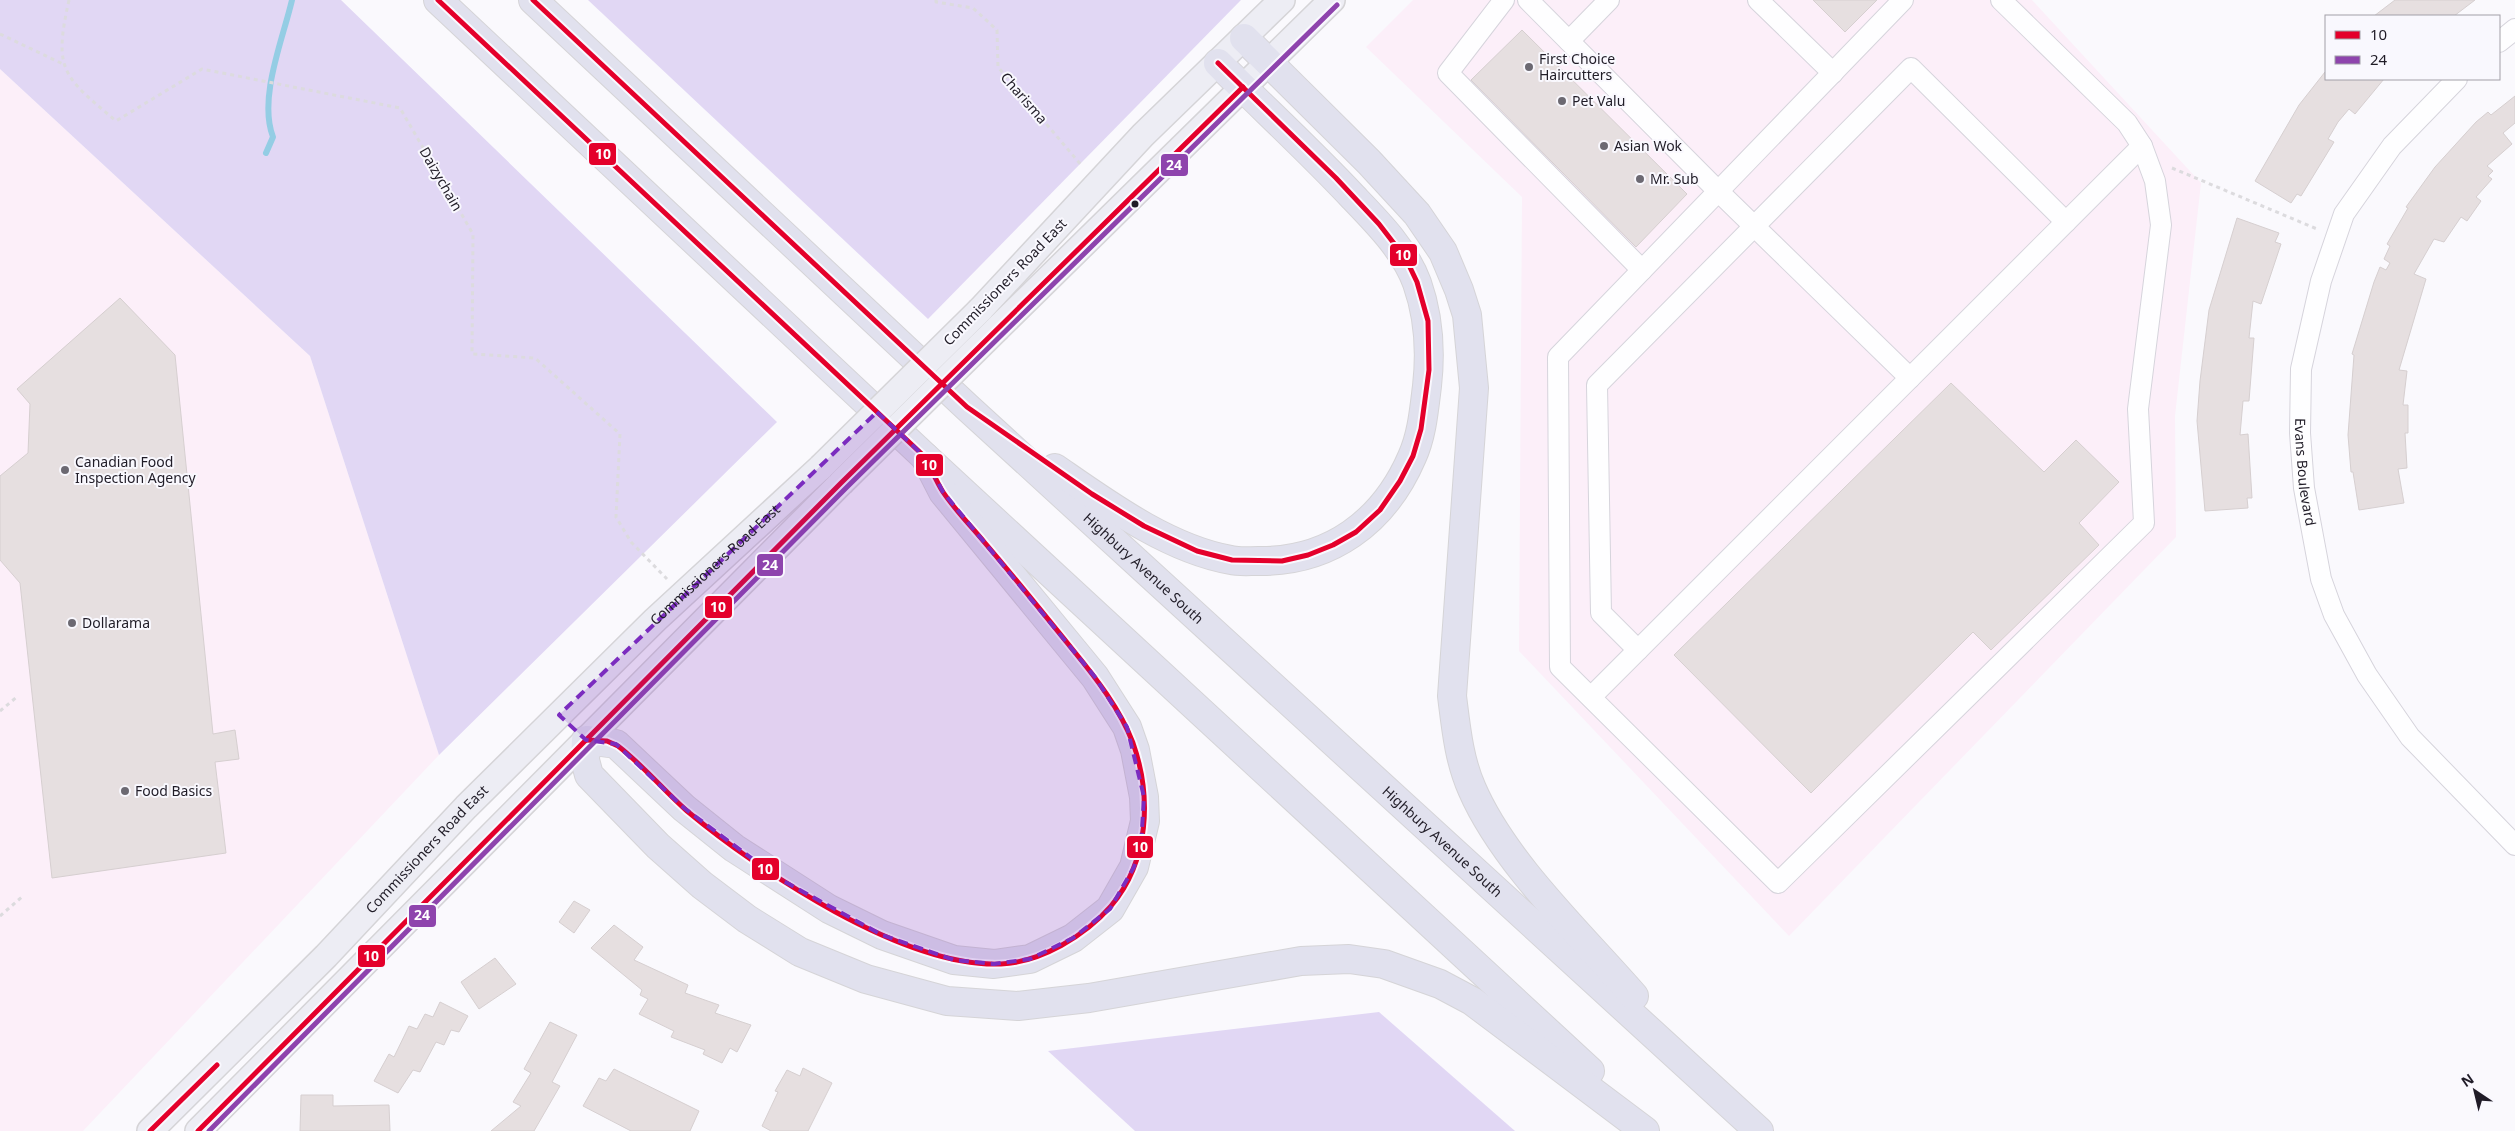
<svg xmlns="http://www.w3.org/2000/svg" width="2515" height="1131" font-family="'Noto Sans',sans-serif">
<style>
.commercial{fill:#fceff9}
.green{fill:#e1d7f4}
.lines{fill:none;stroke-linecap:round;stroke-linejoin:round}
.stream{stroke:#94cde4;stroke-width:6}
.building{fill:#e6dfe0;stroke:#d6cfd0}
.minor-casing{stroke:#d6d4dc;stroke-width:22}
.major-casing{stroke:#d5d4d7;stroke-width:28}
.highway-casing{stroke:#d5d4d7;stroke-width:30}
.path{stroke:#dcdbde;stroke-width:3;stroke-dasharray:4 4;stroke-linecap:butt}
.minor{stroke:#fefeff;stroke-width:20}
.major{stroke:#ededf4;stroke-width:25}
.highway{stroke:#e1e1ee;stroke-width:28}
.major-bridge-casing{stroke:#d5d4d7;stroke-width:28;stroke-linecap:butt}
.major-bridge{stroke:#ededf4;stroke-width:25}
.bus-1-casing{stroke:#f9f8fe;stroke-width:9}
.bus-2-casing{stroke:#f9f8fe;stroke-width:9}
.bus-1{stroke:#e4002b;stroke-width:5}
.bus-2{stroke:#8e44ad;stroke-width:5}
.marked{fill:#7b2cbf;fill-opacity:0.2;stroke:#7b2cbf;stroke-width:4;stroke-dasharray:10 6;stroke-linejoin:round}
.poi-dot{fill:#6c6972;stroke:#f9f8fe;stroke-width:2}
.bus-dot{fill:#201c27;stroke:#f9f8fe;stroke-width:2}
.labels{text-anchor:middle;stroke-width:4;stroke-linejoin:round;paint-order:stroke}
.poi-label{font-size:14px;fill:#201c27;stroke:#f9f8fe;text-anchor:start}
.street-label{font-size:14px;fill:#201c27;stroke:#f9f8fe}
.line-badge{stroke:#f9f8fe;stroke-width:2}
.badge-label{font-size:14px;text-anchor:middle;font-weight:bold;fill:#fff}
</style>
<rect width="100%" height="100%" fill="#faf9fd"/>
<g class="commercial">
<polygon points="1413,0 2032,0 2201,183 2175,416 2176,537 1789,936 1519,651 1522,197 1366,47"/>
<polygon points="0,69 310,356 439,755 83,1131 0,1131"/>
</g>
<g class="green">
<polygon points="0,0 341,0 777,422 439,755 310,356 0,69"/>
<polygon points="588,0 1241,0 928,319"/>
<polygon points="1379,1012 1515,1131 1135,1131 1048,1051"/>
</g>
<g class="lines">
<path class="stream" d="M266 153 273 137C258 98 283 39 292 0"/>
</g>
<g class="building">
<polygon points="1813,0 1877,0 1845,32"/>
<polygon points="2395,0 2475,0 2454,16 2374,16"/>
<polygon points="1522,30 1687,194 1636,247 1471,80"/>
<polygon points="2325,72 2326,79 2384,79 2355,114 2349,109 2338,122 2328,139 2334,142 2301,196 2297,194 2291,203 2255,181 2299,105"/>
<polygon points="2515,96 2515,123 2503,133 2512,144 2487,166 2493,171 2488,176 2492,179 2476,197 2481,201 2467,221 2461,217 2444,242 2434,239 2414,274 2426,279 2399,370 2407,371 2403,405 2408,405 2408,433 2405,433 2407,468 2398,469 2404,503 2359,510 2353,472 2351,472 2348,435 2354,355 2352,354 2374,282 2380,267 2386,270 2390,263 2384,259 2390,246 2387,244 2408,208 2406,207 2435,167 2476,122 2488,112 2491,115"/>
<polygon points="2237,218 2279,233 2275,242 2281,244 2261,304 2253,301 2249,338 2254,338 2249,401 2243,401 2240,435 2248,434 2252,498 2247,498 2248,508 2205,511 2197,421 2200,381 2209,310"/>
<polygon points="120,298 175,355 213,734 235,730 239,759 215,762 226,853 52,878 20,583 0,560 0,476 28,453 30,404 17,389"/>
<polygon points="1951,383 2044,472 2076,440 2119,482 2079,523 2099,545 1991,650 1973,632 1811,793 1674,655"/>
<polygon points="574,901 590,910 574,933 559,922"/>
<polygon points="614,925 643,947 634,960 688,985 685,993 719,1005 715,1013 751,1025 737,1052 730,1048 722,1063 703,1054 705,1050 671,1037 674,1031 639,1014 648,999 640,995 642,990 591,948"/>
<polygon points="495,958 516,984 479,1009 461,982"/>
<polygon points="440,1002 468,1016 459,1032 451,1030 444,1045 436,1042 420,1072 413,1070 398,1093 374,1081 389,1054 394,1057 409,1026 417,1029 425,1014 433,1017"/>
<polygon points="550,1022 577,1035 552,1082 560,1086 534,1131 491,1131 521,1106 513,1102 531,1073 524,1069"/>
<polygon points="803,1068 832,1083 808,1131 771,1131 762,1126 778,1092 775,1091 787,1070 800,1076"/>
<polygon points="614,1069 699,1111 690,1131 631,1131 583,1106 599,1078 606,1081"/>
<polygon points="301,1095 333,1095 333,1106 389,1105 390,1131 300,1131"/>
</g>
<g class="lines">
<defs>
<g id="minor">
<polyline points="1504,0 1448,73 1642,270"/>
<polyline points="1528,0 1718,191 1910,378"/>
<polyline points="1758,0 1833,73"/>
<polyline points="1903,0 1558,357 1560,667 1778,883 2144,523 2138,409 2161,225 2155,181 2142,146 2127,123 2001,0"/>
<polyline points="1569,41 1609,0"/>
<polyline points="2499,42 2515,29"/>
<path id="s1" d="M2457 79 2392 146 2344 214 2321 281 2301 369 2300 433 2304 488 2321 579 2334 615 2367 675 2410 737 2515 845"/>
<polyline points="1638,650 1601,613 1597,385 1911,68 2066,222"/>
<polyline points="1591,697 2142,146"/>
</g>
<g id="major">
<polyline points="980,310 1143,135 1282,0"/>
<polyline points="998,328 1332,0"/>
<path id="s2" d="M150 1131 326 956 466 807 655 620 821 467"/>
<polyline points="198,1131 841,483"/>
</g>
<g id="highway">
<polyline points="438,0 925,457 1590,1071"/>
<path id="s3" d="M533 0 967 407 1759 1131"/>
<path d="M1244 38 1369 162 1417 214 1443 252 1459 290 1467 315 1474 388 1452 696C1456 728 1459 760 1472 789 1504 863 1581 935 1634 996"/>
<polyline points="925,457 943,492 1095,677 1127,727 1135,750 1144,797 1145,821 1134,867 1110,909 1073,938 1030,959 994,964 954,960 882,935 829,909 734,848 684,808 616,744 586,740 585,760 589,775 658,846 702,885 747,919 800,952 866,979 947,1001 1018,1006 1089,998 1301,961 1349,959 1384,964 1440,984 1472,1001 1645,1131"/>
<path d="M1055 468C1107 504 1168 549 1231 560 1239 562 1249 561 1258 561 1330 562 1384 522 1412 457 1422 435 1424 410 1427 386 1431 351 1429 317 1417 283 1405 250 1377 222 1353 197 1310 151 1263 108 1218 63"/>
</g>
</defs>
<use href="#minor" class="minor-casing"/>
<use href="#major" class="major-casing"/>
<use href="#highway" class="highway-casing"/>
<g class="path">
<path d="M69 0C53 71 63 76 116 121L202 69 400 108 473 234 472 354 535 358 620 434 616 517 631 542 667 579"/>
<polyline points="936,0 936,2 973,8 997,30 998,67 1082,166"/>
<polyline points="0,34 63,64"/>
<polyline points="2172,168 2317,229"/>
<polyline points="0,711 18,696"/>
<polyline points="0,916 23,896"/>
</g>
<use href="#minor" class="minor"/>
<use href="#major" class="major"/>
<use href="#highway" class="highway"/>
<defs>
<g id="major-bridge">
<polyline points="821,467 980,310"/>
<polyline points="841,483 998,328"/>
</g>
</defs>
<use href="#major-bridge" class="major-bridge-casing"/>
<use href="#major-bridge" class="major-bridge"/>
<defs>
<g id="bus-1">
<path d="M438 0 925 457C931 468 936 481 943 492 955 510 971 526 985 543 1015 578 1044 614 1073 650 1096 678 1120 709 1133 743 1152 797 1149 861 1111 906 1085 936 1041 962 1001 964 904 968 759 871 687 811 663 790 643 765 618 746L607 741 586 740"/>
<polyline points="533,0 967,407 1092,494 1144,526 1197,551 1232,560 1282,561 1308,555 1333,545 1356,532 1380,510 1400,481 1413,456 1421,429 1429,370 1428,321 1417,282 1406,259 1379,224 1336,178 1218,63"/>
<polyline points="150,1131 217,1065"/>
<polyline points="198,1131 841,483 1243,87"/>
</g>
<polyline id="bus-2" points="209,1131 846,488 1337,5"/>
</defs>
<use href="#bus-1" class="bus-1-casing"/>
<use href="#bus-2" class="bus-2-casing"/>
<use href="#bus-1" class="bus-1"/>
<use href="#bus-2" class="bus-2"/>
</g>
<path class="marked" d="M877 412 925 457 943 492 1095 677 1127 727 1144 797 1141 845 1134 867 1110 909 1073 938 1030 959 994 964 954 960 882 935 778 878 684 808 616 744 586 740 559 715Z"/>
<g class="poi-dot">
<circle cx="1529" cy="67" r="5"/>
<circle cx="1562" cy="101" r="5"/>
<circle cx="1604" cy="146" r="5"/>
<circle cx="1640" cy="179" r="5"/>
<circle cx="65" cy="470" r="5"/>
<circle cx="72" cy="623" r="5"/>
<circle cx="125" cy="791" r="5"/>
</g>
<circle class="bus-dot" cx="1135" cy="204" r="4.5"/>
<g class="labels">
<g class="poi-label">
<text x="1539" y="64">First Choice<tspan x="1539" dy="16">Haircutters</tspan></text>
<text x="1572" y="106">Pet Valu</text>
<text x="1614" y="151">Asian Wok</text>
<text x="1650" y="184">Mr. Sub</text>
<text x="75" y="467">Canadian Food<tspan x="75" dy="16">Inspection Agency</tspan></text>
<text x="82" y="628">Dollarama</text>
<text x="135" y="796">Food Basics</text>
</g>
<g class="street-label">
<text transform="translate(1024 98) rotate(49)" y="5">Charisma</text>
<text transform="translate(441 179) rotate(60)" y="5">Daizychain</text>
<text transform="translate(1005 282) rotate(-46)" y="5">Commissioners Road East</text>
<text dy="5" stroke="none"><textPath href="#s1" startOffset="441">Evans Boulevard</textPath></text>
<text dy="5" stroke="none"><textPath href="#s2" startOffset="800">Commissioners Road East</textPath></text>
<text dy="5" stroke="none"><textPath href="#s3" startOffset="834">Highbury Avenue South</textPath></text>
<text dy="5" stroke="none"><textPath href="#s3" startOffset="1239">Highbury Avenue South</textPath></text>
<text dy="5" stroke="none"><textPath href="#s2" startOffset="395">Commissioners Road East</textPath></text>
</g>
</g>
<g class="line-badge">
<rect x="588" y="142" width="29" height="24" rx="5" fill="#e4002b"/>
<rect x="1160" y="153" width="29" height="24" rx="5" fill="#8e44ad"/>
<rect x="1389" y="243" width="29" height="24" rx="5" fill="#e4002b"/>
<rect x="915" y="453" width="29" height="24" rx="5" fill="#e4002b"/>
<rect x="756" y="553" width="28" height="24" rx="5" fill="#8e44ad"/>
<rect x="704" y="595" width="29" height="24" rx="5" fill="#e4002b"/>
<rect x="1126" y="835" width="28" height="24" rx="5" fill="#e4002b"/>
<rect x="751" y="857" width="29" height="24" rx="5" fill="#e4002b"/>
<rect x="408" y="904" width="29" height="24" rx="5" fill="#8e44ad"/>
<rect x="357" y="944" width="29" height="24" rx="5" fill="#e4002b"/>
</g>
<g class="badge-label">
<text x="603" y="159">10</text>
<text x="1174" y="170">24</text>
<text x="1403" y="260">10</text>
<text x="929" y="470">10</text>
<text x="770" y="570">24</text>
<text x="718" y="612">10</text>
<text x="1140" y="852">10</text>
<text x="765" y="874">10</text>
<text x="422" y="920">24</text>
<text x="371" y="961">10</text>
</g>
<rect x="2325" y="15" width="175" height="65" fill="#f9f8fe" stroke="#a2a0a8"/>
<rect x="2335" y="31" width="25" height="8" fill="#e4002b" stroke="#a2a0a8"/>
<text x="2370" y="40" font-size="15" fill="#201c27">10</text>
<rect x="2335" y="56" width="25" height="8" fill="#8e44ad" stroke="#a2a0a8"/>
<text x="2370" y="65" font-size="15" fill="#201c27">24</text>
<g transform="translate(2475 1091) rotate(325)" stroke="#f9f8fe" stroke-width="4" paint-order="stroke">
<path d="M0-4L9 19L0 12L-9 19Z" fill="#201c27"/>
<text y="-8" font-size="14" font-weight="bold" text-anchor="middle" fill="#201c27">N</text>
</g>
</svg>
